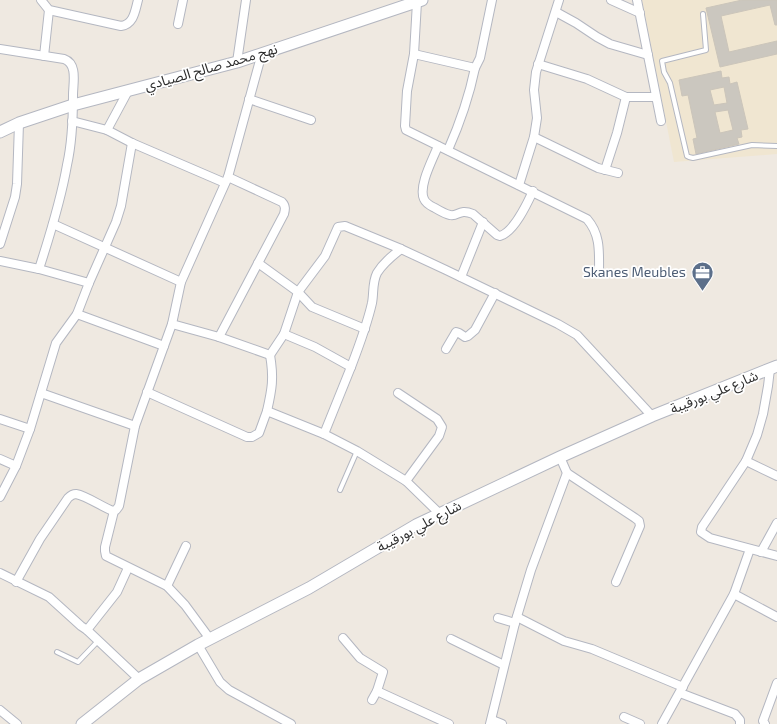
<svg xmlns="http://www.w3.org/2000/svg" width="777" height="724" font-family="'Exo 2','Noto Sans Arabic',sans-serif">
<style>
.education{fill:#f0e6d1}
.building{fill:#cbc7bf;stroke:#cbc5ba;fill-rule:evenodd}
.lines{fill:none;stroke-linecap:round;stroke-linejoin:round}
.lane-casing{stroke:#b4b7c1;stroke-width:6}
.street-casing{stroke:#b4b7c1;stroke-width:10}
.secondary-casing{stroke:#b4b7c1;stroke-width:13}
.lane{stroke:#fff;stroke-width:4}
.street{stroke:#fff;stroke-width:8}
.secondary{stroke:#fff;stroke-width:11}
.labels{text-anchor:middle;stroke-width:3.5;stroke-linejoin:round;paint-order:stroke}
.street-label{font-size:14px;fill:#2e2e2e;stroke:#fff}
.service-label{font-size:14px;fill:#4e5e75;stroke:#fff;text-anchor:end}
</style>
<rect width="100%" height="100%" fill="#efe9e1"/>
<polygon class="education" points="642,0 777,0 777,154 674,162"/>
<g class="building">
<polygon points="742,0 777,0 777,25 775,25 770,5 721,16 729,52 777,41 777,54 720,67 706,8"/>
<path d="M721 71 722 78 729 77 730 84 737 82 748 129 741 130 742 137 737 138 739 144 696 154 693 139 697 138 688 95 682 96 679 80ZM724 87 727 103 714 105 710 90ZM728 110 733 130 720 133 715 112Z"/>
</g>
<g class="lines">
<defs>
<g id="lane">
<polyline points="703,14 706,50 662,61 664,72 670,83 687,156 689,157 693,158 752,145 777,146"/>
<polyline points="340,490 357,451"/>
<polyline points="57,652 78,662 98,641"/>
</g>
<g id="street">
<path d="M41 0 49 10 121 26C134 24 135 11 138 0"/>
<polyline points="611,0 640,13"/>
<polyline points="637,0 661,121"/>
<path d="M417 2 414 54 407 91 405 126 406 130 587 219C601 235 599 253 599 273"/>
<polyline points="556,12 576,23 597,37 610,44 648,55"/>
<polyline points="178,24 183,0"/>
<path d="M0 49 64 59C78 64 73 83 73 95 73 118 72 143 67 165 61 200 50 235 39 269"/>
<polyline points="414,54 475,68 480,58 492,0"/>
<polyline points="44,56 49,10"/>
<polyline points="237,62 246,0"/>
<polyline points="538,64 587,79 626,97 656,97"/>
<polyline points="249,99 311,120"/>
<polyline points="72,121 107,130 132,143 225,183"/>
<polyline points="107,130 128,91"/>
<polyline points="534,137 598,168 618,173"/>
<path d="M438 146C433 159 418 186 424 199 426 204 431 206 435 208 440 211 445 214 450 215 458 217 459 208 473 214L497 235 500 236C514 232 527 204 533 191"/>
<path d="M448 150C460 123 469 97 475 68"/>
<polyline points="605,170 617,133 626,97"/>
<polyline points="519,185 534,137 537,118 534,90 536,72 559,0"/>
<polyline points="53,224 181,282"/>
<polyline points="0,244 15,197 17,184 19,123"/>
<polyline points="0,261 39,269 89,283"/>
<polyline points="258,263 298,292 312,307 365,329"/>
<polyline points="461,277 483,222"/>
<polyline points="77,314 164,346"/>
<polyline points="172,324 219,337 270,355 284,334 298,292 325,256 338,227 345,226 401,249 446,270 558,324 577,335 652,416"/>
<path d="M284 334 315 347 351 367C359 346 367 325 372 303 374 293 372 283 377 273 383 263 392 256 401 249"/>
<path d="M219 337 284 214C285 210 286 206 282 202L228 177"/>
<polyline points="446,349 456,332 459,333 465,337 468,336 475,330 495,293"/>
<polyline points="770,369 768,386 763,414 757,435 746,461 702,527 701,532 710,538 777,556"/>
<polyline points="147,392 247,437 252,437 259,433 267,411 324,434 357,451 406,481 440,514"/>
<polyline points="41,393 135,426"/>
<polyline points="398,393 437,419 442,427 439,436 406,481"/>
<path d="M267 411C272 389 274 378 270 355"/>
<polyline points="0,419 30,429"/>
<polyline points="324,434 351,367"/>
<polyline points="560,457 567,473 635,518 639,521 640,526 616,582"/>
<polyline points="0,459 16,466"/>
<polyline points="746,461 777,476"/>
<polyline points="0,497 16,466 30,429 56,343 77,314 89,283 116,222 121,206 132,143"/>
<polyline points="114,511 105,547 105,551 106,556 167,586 185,605 210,639"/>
<polyline points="761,552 777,523"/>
<polyline points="0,573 49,597 81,626 87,630 139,679"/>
<path d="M16 582 40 539 68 498C70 496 73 494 76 494 87 496 102 507 113 511L116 510 119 506 135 426 172 324 181 282 228 177 262 53"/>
<polyline points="167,586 186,546"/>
<polyline points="734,594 777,617"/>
<polyline points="517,617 564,641 592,649 683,687"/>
<polyline points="498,618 515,623"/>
<polyline points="87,630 117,592 128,568"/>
<polyline points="343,638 360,658 383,672 377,691 372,700"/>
<polyline points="451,639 504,665"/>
<polyline points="198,645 220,682 229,690 291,724"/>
<polyline points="377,691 449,724"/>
<polyline points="680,693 735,714 740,720 740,724"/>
<polyline points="0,710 17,724"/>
<polyline points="624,717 640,724"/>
<polyline points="492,720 502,724"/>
<polyline points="490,724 515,623 531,570 567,473"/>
<polyline points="662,724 734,594 750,549"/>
<polyline points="765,724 763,721 777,683"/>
</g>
<g id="secondary">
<polyline points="0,132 19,123 73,105 237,62 422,0"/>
<polyline points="82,724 139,679 198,645 309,588 416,525 560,457 652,416 777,366"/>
</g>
</defs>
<use href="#lane" class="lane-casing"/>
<use href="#street" class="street-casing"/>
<use href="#secondary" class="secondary-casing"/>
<use href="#lane" class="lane"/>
<use href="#street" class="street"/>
<use href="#secondary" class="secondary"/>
</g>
<defs>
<symbol id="office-pin" viewBox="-11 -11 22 30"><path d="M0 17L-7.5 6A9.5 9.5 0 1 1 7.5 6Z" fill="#5c6f8a" stroke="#fff"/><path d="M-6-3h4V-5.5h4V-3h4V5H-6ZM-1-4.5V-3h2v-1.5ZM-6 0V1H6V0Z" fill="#fff"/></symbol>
</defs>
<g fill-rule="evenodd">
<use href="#office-pin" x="690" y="260" width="25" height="34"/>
</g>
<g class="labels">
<g class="street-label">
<text transform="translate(211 67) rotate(-16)" y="5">نهج محمد صالح الصيادي</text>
<text transform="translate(714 392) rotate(-22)" y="5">شارع علي بورقيبة</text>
<text transform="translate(419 526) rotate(-28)" y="5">شارع علي بورقيبة</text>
</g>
<g class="service-label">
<text x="686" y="277">Skanes Meubles</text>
</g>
</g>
</svg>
